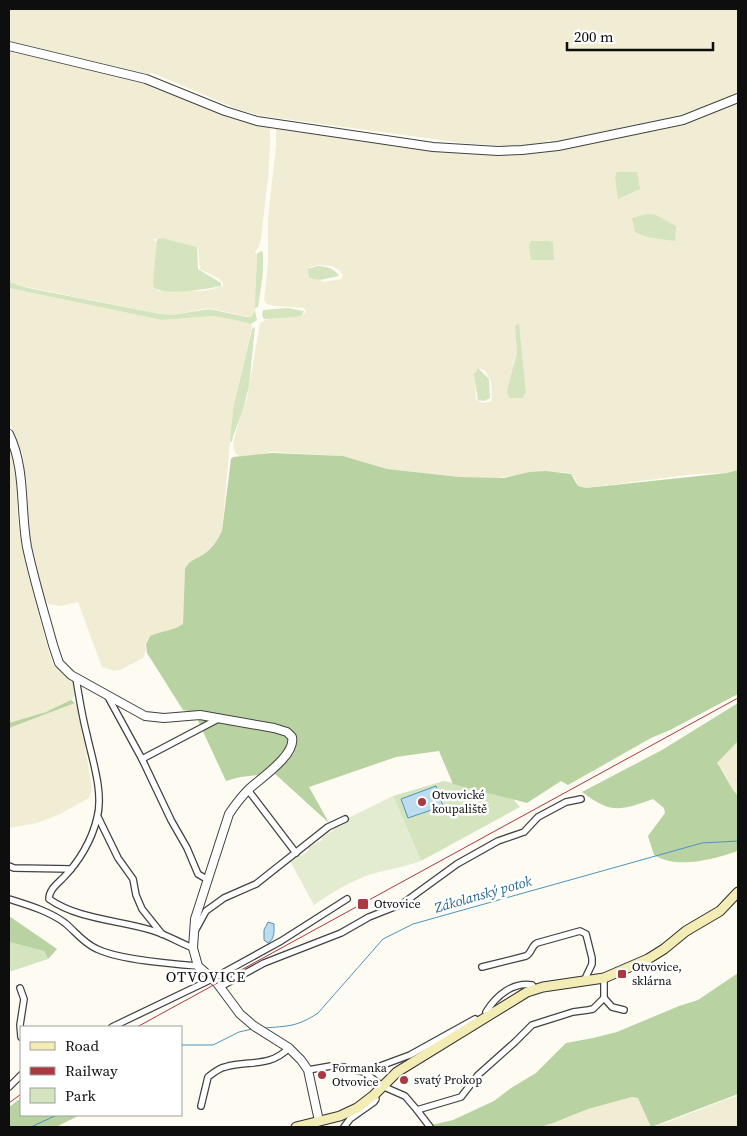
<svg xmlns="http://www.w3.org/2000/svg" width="747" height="1136" font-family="'Source Serif 4',serif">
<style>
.farmland{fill:#f0edd4;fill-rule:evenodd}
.green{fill:#d3e4bf}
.forest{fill:#b8d2a1}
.pitch{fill:#e3ecd0}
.water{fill:#bdddee;stroke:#4d93bc}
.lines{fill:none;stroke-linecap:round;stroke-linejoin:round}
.stream{stroke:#4d93bc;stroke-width:1}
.minor-casing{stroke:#414141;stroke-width:8}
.tertiary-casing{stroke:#414141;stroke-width:10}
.secondary-casing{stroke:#303030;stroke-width:11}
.minor{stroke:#fff;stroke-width:5.5}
.tertiary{stroke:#fff;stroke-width:8}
.secondary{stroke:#f4ecb5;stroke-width:9}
.rail{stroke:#ac3841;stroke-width:1}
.poi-dot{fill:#ac3841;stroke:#fff;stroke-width:2}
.labels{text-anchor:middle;stroke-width:5;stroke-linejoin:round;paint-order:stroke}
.poi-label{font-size:12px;fill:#0e0e0e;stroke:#fff;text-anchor:start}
.water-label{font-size:14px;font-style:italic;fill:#286690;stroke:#fff}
.quarter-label{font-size:15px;letter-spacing:1px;fill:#0e0e0e;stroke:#fff}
</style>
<rect width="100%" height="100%" fill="#fdfbf2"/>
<g class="farmland">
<polygon points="9,9 736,9 738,10 738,93 683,115 553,142 551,142 549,139 547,142 536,144 506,146 463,143 263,116 240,110 153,73 148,74 9,41"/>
<path d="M9 51 140 80 226 116 270 128V144L268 178 261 239 258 249 255 251 257 255 256 302 255 313 252 316H246L208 308 173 315 160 314 27 287 9 282ZM161 238 198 247 200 269 218 278 223 283V286L204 291H158L154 288 153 282 157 246 156 242 153 239Z"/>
<path d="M738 101V470L727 473 695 474 586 488 578 486 575 478 570 473 546 471 496 478 459 477 387 469 343 456 272 452 242 457 236 454 233 446 236 431 247 398 260 323 269 318 303 315 306 312 304 308 275 306 267 304 264 300 268 264V218L276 146V127H284L306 133 433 150 512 154 558 149 660 130 694 121ZM317 265 332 266 339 270 343 275 341 279 325 282 311 277 308 270 310 267ZM518 324H519L526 392 513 366 517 353 515 326ZM479 368 485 371 491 381 492 400 490 402 482 403 476 399 475 376V371Z"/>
<polygon points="9,288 162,320 214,316 251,323 252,327 233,409 222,531 218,540 204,554 187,565 185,571 183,625 178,628 151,635 147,639 145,645 146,650 143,658 120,670 114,671 102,667 78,602 60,606 49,604 46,601 42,590 30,540 23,455 9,422"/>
<polygon points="9,441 15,457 18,524 24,558 39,617 53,665 72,681 75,686 76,693 71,701 46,712 9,723"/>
<polygon points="75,703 79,708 92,790 89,798 60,814 37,823 9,828 9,728"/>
<polygon points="738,741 738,796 729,786 726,775 717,763"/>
<polygon points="738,1095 738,1127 540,1127 553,1123 588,1109 632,1097 638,1097 651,1127 665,1123"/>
</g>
<g class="green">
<polygon points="617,172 637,172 640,189 618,199 615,177"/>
<polygon points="647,214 656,215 676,226 675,241 647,237 635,232 632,218"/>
<path d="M162 238 197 247 198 269 221 283V286C206 289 167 296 154 288L153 282 157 239Z"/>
<polygon points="531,241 550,241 553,243 554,260 531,260 529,246"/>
<polygon points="261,251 263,252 263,273 258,307 255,308 257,254"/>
<path d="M317 266C327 267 333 267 339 276L320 280 309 278 308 269Z"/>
<polygon points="9,282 28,288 160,314 173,315 209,309 247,317 252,316 255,311 257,320 251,324 235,320 214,316 162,320 9,288"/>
<polygon points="288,308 304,311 302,315 295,317 264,319 262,315 263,310"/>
<polygon points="519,323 526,392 523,398 509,398 507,390 517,353 515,326"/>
<polygon points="255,327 249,386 243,410 233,436 232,442 230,441 233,409 252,329"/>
<polygon points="478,368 489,379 490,398 484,401 478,400 474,374"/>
<polygon points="444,781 506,795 514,800 520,807 421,861 393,796"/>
<polygon points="9,942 44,951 48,959 9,972"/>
</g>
<g class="forest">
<path d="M272 453 343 456 387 469 459 477 504 478 530 472 546 471 571 474 578 486 586 488 727 473 738 470V694L670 730 651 738 568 785 561 781 527 803 453 784 439 751 396 757 309 787 329 823 274 773C258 776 242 775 226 781L194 712 183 710 147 653 146 644 150 636C161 631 173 631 183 624L185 569C189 560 197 559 204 554 212 548 218 540 222 531L231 459 233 457Z"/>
<polygon points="71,700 75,703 9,728 9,723 46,712"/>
<path d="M738 703V741L717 763C726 775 728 785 738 796V850L735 852C710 860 678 869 654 855L648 836 665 813 664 808 653 799C621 810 612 815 582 792L662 750Z"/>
<polygon points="9,916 57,949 48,959 44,951 9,942"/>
<polygon points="738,973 738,1094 651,1127 638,1098 632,1097 588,1109 553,1123 540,1127 423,1127 453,1120 494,1101 511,1088 536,1073 566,1043 593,1038 617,1032 679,1006 698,1000"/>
<polygon points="21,1098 21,1115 80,1115 56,1127 9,1127 9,1107"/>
</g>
<path class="pitch" d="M393 796 421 861C405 867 389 869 372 874 350 881 333 892 314 905L290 861 301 855 302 856 309 850 308 848 322 840 321 838 333 830 332 828 340 822Z"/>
<g class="water">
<polygon points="436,786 443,806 408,818 401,799"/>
<path d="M268 922 274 924C274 931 275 939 268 943L264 940V930Z"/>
</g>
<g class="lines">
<g class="stream">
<path d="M264 1028C288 1026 297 1027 318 1013L383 939 413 924 702 843 738 841"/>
<polyline points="181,1045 213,1045 239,1032 252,1029"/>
<polyline points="31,1127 57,1115"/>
</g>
<defs>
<g id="minor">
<path d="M76 678C79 697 82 716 87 735 92 759 104 793 97 818 92 840 79 862 63 878 57 884 49 890 49 899 79 920 120 920 154 931 167 935 180 943 193 948"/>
<polyline points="107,695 142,759 171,820 187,848 198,874 208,880"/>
<polyline points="142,759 220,718"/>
<polyline points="248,790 296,853"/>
<polyline points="98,817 118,858 133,879 136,895 142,909 162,934"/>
<polyline points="9,866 14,868 71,869"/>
<path d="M9 899C28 905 49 911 65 923 76 932 83 943 97 949 120 960 172 964 198 966"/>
<polyline points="195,931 206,911 224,898 256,884 328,827 345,819"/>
<path d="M482 967 526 956C532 953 531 946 537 943L580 931 586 934 592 958V964L584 981"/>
<polyline points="220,987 264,963 341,933 369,917 402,904 457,864 498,841 524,832 538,817 566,802 581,799"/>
<polyline points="20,988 24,999 20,1025 21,1037"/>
<polyline points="604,998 612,1007 624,1010"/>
<path d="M486 1012C496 996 512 982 532 985L535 989"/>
<polyline points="112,1027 212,979 281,941 347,899"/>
<polyline points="308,1070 331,1066 343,1067 364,1072 410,1055 475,1019"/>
<polyline points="364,1072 382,1086 405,1096 417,1110 461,1097 478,1075 515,1042 532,1025 573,1012 588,1010 593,1009 604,998 604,978"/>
<polyline points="9,1087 21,1075"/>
<path d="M201 1106 208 1077C213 1073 219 1068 225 1067 249 1060 269 1068 289 1048"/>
<polyline points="417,1110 430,1127"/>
<polyline points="344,1127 350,1119 374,1102 376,1099 374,1095"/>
</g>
<g id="tertiary">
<polyline points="9,46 146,79 225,111 257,121 433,147 498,151 522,150 558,146 683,120 738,98"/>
<path d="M9 434C26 469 20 509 27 547 34 580 44 612 53 645L59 663 71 675 145 716 164 718 200 715 274 728 287 732 292 737C296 755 261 778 249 789 241 797 235 805 229 814L195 919 193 948 198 966 217 983 240 1014 254 1026 289 1048 301 1060 308 1070 319 1121"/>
</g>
<polyline id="secondary" points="296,1127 340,1116 357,1108 374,1095 397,1072 527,992 543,987 604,978 648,959 664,949 686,931 720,911 738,892"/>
</defs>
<use href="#minor" class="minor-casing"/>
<use href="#tertiary" class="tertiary-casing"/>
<use href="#secondary" class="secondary-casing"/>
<use href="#minor" class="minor"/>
<use href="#tertiary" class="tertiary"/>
<use href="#secondary" class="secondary"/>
<g class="rail">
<polyline points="137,1027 738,698"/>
<polyline points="9,1103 21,1094"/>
</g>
</g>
<g class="poi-dot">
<circle cx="422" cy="802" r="5"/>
<rect x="357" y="898" width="12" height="12" rx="2.5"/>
<rect x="617" y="969" width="10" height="10" rx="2.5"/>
<circle cx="322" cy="1075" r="5"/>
<circle cx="404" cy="1080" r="5"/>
</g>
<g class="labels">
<g class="poi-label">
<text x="432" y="799">Otvovické<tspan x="432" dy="14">koupaliště</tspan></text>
<text x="374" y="908">Otvovice</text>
<text x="632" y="971">Otvovice,<tspan x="632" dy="14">sklárna</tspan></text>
<text x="332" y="1072">Formanka<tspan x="332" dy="14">Otvovice</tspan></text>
<text x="414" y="1084">svatý Prokop</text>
</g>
<g class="water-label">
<text transform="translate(483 894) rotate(-16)" y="5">Zákolanský potok</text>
</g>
<g class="quarter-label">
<text x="206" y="982">OTVOVICE</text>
</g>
</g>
<rect width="747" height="1136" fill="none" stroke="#0e0e0e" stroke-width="20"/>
<rect x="20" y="1026" width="162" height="90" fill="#ffffff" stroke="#9f9f9f"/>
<rect x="30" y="1042" width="25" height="8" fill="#f4ecb5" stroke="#9f9f9f"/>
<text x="65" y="1051" font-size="15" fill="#0e0e0e">Road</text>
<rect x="30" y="1067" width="25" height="8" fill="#ac3841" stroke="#9f9f9f"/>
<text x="65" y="1076" font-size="15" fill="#0e0e0e">Railway</text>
<rect x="30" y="1088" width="25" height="15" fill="#d3e4bf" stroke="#9f9f9f"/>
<text x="65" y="1101" font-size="15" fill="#0e0e0e">Park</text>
<path d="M567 42v8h146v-8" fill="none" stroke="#0e0e0e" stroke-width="2.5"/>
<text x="574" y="42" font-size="15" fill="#0e0e0e" stroke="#ffffff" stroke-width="4" paint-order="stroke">200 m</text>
</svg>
